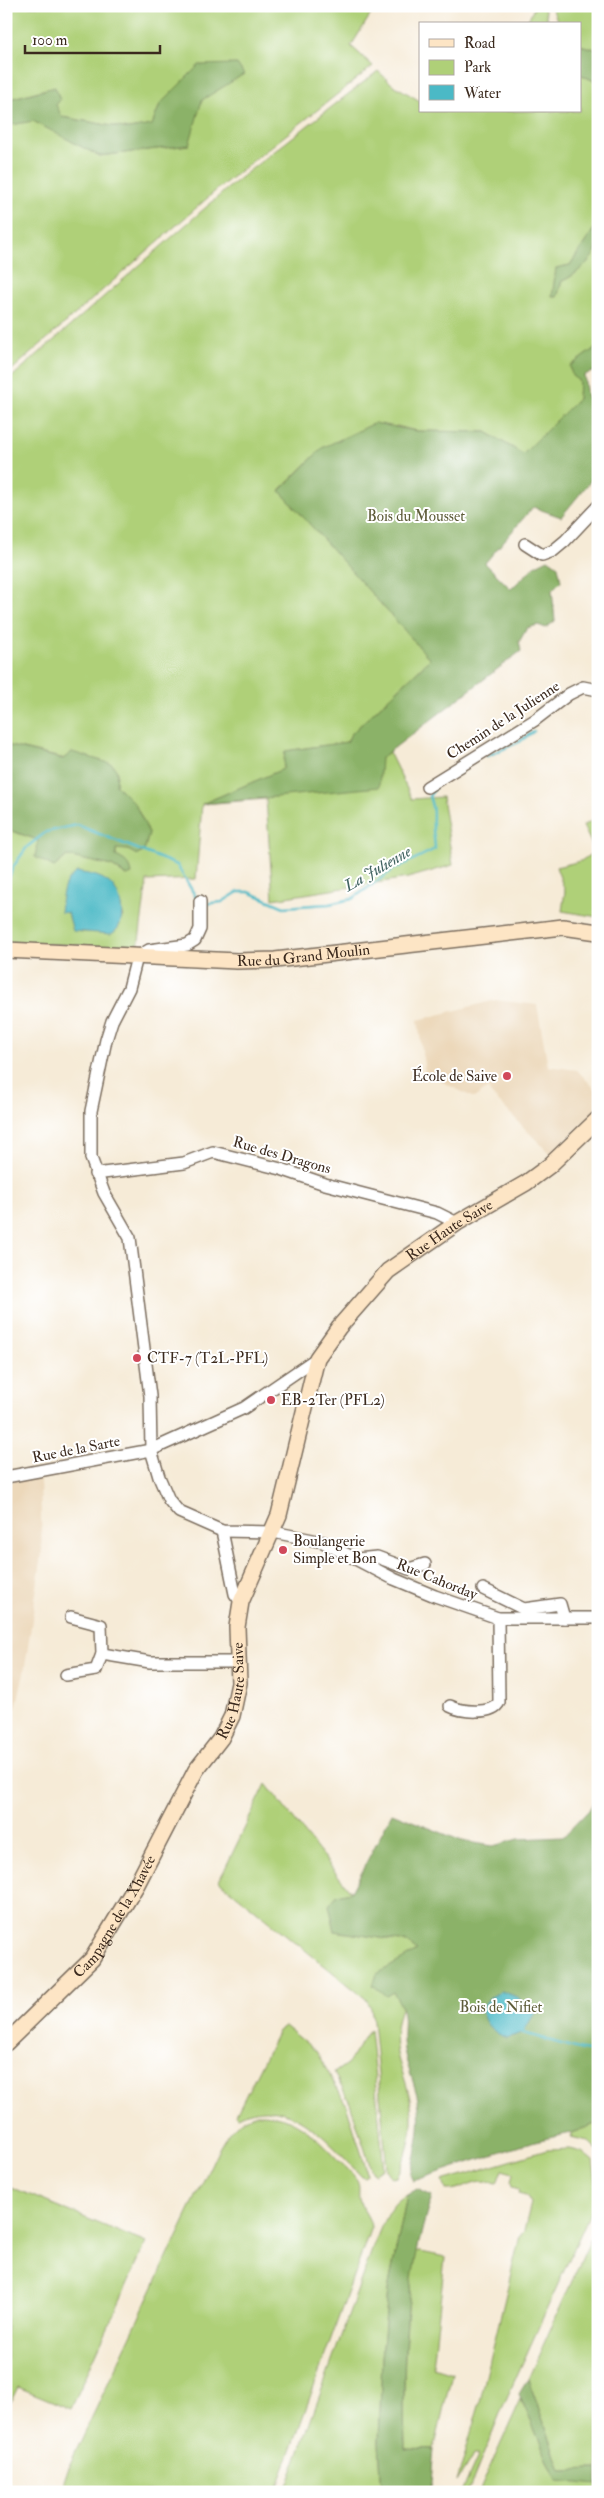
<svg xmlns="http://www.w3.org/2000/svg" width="604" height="2498" font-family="'IM FELL Double Pica',serif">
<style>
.built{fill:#ecd8ba}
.green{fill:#afd078;stroke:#757d4b;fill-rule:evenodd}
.forest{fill:#8bb268;stroke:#636e43}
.water{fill:#4bb9c6;stroke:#437272}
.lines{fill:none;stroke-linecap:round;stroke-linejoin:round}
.stream{stroke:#4bb9c6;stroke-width:2.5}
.street-casing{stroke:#7c6e5f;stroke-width:14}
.secondary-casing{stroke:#7c6e5f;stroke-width:18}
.street{stroke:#fff;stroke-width:11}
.secondary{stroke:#fde5c5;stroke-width:15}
.poi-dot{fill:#d1495b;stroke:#fff;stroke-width:2}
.labels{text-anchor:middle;stroke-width:4;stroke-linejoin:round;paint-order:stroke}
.park-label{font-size:15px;fill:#5e5c39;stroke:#fff}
.street-label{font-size:15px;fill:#3b2a1e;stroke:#fff}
.poi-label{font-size:15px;fill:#3b2a1e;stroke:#fff;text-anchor:start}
.water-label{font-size:16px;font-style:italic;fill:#416361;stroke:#fff}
</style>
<rect width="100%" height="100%" fill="#fff"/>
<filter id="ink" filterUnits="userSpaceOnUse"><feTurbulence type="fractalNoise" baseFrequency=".02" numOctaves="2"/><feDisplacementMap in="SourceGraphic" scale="10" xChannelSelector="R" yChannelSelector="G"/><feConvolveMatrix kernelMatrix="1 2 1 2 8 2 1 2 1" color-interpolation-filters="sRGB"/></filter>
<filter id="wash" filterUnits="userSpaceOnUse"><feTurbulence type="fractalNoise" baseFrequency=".0096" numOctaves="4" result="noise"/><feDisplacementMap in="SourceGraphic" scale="20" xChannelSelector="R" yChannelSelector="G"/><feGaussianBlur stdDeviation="1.12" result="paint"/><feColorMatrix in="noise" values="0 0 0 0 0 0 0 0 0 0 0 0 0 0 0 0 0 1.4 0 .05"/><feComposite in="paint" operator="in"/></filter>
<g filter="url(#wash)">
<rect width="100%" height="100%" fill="#f6ebd7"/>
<g class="built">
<polygon points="496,1000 537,1005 548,1066 577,1070 598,1092 598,1109 550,1154 490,1093 488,1088 474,1098 425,1073 418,1020"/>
<polygon points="40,1477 42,1553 24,1673 16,1708 12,1710 6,1723 6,1482"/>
</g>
<g class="green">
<polygon points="6,6 376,6 351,46 373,66 220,187 6,375 6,126 33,120 99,156 189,145 160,104 153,125 129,129 62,117 46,89 6,100"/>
<polygon points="535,6 544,6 548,24 526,24"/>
<polygon points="551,6 598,6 598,50 580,45 580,24 559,24"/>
<path d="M378 71 392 84 420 101V111H580V74L598 83V223L570 265 556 268 557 297 562 281C578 275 589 260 598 246V346L571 366 579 381 578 399 523 454 486 432 416 431 397 426 322 448 280 490 430 659 351 734 347 742 286 751 284 769 204 803 381 758 389 752 412 799 442 797 453 865 408 878 273 899 266 799 202 804 196 879 147 881 138 948 6 942V829L38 840 54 867 67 856 112 866 127 876 116 857V848L128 850 137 855 144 852 149 833 116 785 117 771 6 745V382L236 181ZM78 872 112 885 123 917 90 932H81C69 915 53 886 78 872Z"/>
<polygon points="598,817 598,917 562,911 565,891 556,867 581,861 595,851 583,826"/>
<path d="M266 1784 351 1892 337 1895 335 1931 407 1942 417 1951 393 1992 402 2005C384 2055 408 2067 412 2114 413 2136 406 2158 397 2177L391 2178 387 2170 373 2021 371 2008 366 1999 219 1881Z"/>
<path d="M285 2026 316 2051 346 2104 366 2168 367 2175 364 2177 361 2176C330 2143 289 2091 238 2117L236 2115 278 2031Z"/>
<polygon points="370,2029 384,2169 375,2174 372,2172 350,2103 334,2073 348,2063"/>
<path d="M257 2114C292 2113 315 2135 338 2160 344 2166 352 2172 357 2180 361 2186 357 2195 360 2202 363 2211 370 2217 371 2227L276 2492H64V2481L69 2466 217 2152C228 2132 235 2121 257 2114Z"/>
<polygon points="598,2123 598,2151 588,2141 571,2137 571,2133"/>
<path d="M570 2149 582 2152 593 2161 597 2188 594 2204 501 2411 468 2492H462L479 2454H474L457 2482 480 2401 520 2236 524 2231 531 2203 526 2195 518 2193 519 2189 512 2187 511 2182 513 2173 502 2170 497 2183C471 2176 466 2191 446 2190L443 2181 547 2150Z"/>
<polygon points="6,2185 146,2243 71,2409 18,2387 6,2411"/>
<path d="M407 2195 388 2290 382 2358 379 2442 382 2492H285L373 2247C381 2228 388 2203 407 2195Z"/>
<polygon points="598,2223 598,2469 561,2470 528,2379"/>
<path d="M416 2251 445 2257 433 2367 452 2373 434 2450 405 2449C403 2380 404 2319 416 2251Z"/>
<polygon points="521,2399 557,2480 598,2484 598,2492 479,2492"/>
</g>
<g class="forest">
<polygon points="580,45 598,50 598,83 580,74"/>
<polygon points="237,64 244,74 202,100 189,145 99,156 33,121 6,126 6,100 55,87 60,100 56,105 62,117 129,129 152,125 160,104 199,65"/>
<path d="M598 223C598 230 599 237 598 244 596 258 575 276 562 281L557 297H552L556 268 570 265Z"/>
<polygon points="598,346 598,370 584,375 587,397 598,405 598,472 561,517 533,507 485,563 511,589 536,565 548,559 558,566 561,581 552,590 555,621 546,628 538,625 527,628 519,642 521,651 381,758 379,787 202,804 283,769 285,751 347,742 351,734 430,659 280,491 322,448 375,423 416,431 486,432 523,454 578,399 579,381 572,376 570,366"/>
<path d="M6 745 63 759 72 752 112 764 117 771 116 785 135 804 149 833 144 851 137 855 128 850 116 849V856C125 860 131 865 132 874L127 876 112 866 67 856 54 867 35 857 38 840 6 829Z"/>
<path d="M598 1794V2123L571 2133 535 2141 413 2181 410 2175C417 2147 423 2123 417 2095 413 2080 407 2066 404 2050 400 2024 410 2016 393 1992L386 1996 373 1985 377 1974 417 1951 407 1942 335 1931 329 1905 337 1895 351 1892 392 1813 462 1841 493 1846 518 1839 563 1837 589 1810Z"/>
<path d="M417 2189 432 2196C404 2281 402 2361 405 2449L434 2450 431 2481 432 2492H382L379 2442 382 2358 388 2290 407 2195Z"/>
<polygon points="528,2379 561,2470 598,2469 598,2485 557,2481 519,2394"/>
</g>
<g class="water">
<path d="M77 872C88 874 99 875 108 882 122 891 129 926 111 934L73 931 68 913 60 912C62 896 62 881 77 872Z"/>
<path d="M501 1991 518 1997 524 2005 537 2009 523 2033 506 2038C492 2031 484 2025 481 2009L491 1997Z"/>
</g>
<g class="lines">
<g class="stream">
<polyline points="487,756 519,742 534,731"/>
<polyline points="6,885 13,867 27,847 46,832 77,825 177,865 197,899"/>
<path d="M203 904 222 902 238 892H249L284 907 329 904 352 899 393 870 435 849C435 841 433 835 433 828 432 812 435 814 429 796L435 788"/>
<path d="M523 2033C549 2039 572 2049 598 2053"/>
</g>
</g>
</g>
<g filter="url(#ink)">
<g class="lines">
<defs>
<g id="street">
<polyline points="525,544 542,555 553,551 565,541 598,506"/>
<polyline points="427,787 535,720 569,694 583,687 598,690"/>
<polyline points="200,901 200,929 195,940 187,945 149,950 137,957 129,988 112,1021 106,1040 91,1111 91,1158 104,1193 130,1238 150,1396 151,1450 159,1477 169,1500 179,1512 222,1531 273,1532 323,1542 394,1579 435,1596 498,1618 598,1618"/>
<polyline points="95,1174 184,1163 213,1152 281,1169 325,1184 437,1213 457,1223"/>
<polyline points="6,1477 151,1450 244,1408 317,1358"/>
<polyline points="222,1531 235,1594 241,1602"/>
<polyline points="357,1559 377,1557 409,1569 425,1564"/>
<polyline points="483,1589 524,1609 560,1604 564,1618"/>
<polyline points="102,1654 150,1662 239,1662"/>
<polyline points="66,1675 96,1670 102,1654 101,1625 71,1617"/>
<path d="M450 1706C461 1712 493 1715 499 1702L498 1618"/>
</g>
<g id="secondary">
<path id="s1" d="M6 950 237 961 275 960 563 927 598 932"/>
<path id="s2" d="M6 2043 92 1959 136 1886 196 1770 221 1738 232 1716 239 1683 237 1627 241 1602 279 1515 317 1358 339 1327 388 1271 457 1223 526 1183 549 1166 598 1119"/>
</g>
</defs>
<use href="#street" class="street-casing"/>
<use href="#secondary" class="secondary-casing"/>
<use href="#street" class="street"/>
<use href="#secondary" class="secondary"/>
</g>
</g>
<g class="poi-dot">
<circle cx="507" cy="1076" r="5"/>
<circle cx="137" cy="1358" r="5"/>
<circle cx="271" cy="1400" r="5"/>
<circle cx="283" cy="1550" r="5"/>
</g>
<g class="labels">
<g class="park-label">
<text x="416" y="521">Bois du Mousset</text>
<text x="501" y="2012">Bois de Nifiet</text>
</g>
<g class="street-label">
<text transform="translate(503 720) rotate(-33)" y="5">Chemin de la Julienne</text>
<text dy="5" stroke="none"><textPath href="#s1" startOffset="298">Rue du Grand Moulin</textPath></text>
<text transform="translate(282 1155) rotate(16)" y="5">Rue des Dragons</text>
<text dy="5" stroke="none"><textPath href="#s2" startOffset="959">Rue Haute Saive</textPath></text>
<text transform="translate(76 1449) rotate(-11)" y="5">Rue de la Sarte</text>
<text transform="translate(437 1579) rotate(22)" y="5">Rue Cahorday</text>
<text dy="5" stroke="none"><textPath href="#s2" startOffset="426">Rue Haute Saive</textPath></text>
<text dy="5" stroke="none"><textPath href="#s2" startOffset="168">Campagne de la Xhavée</textPath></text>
</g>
<g class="poi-label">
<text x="497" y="1081" text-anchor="end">École de Saive</text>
<text x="147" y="1363">CTF-7 (T2L-PFL)</text>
<text x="281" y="1405">EB-2Ter (PFL2)</text>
<text x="293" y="1546">Boulangerie<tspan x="293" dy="17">Simple et Bon</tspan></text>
</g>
<g class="water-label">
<text transform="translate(377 868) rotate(-30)" y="6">La Julienne</text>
</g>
</g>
<rect width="604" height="2498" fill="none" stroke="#fff" stroke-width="25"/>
<rect x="419" y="22" width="162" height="90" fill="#ffffff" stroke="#b1aaa5"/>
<rect x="429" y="39" width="25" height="8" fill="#fde5c5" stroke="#b1aaa5"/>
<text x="464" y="48" font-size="15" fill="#3b2a1e">Road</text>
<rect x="429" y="60" width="25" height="15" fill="#afd078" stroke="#b1aaa5"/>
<text x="464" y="72" font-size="15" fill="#3b2a1e">Park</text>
<rect x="429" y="85" width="25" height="15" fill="#4bb9c6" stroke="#b1aaa5"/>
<text x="464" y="98" font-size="15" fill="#3b2a1e">Water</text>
<path d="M25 45v8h135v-8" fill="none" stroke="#3b2a1e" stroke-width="2.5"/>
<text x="32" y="45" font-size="15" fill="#3b2a1e" stroke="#ffffff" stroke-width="4" paint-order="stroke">100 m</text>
</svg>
